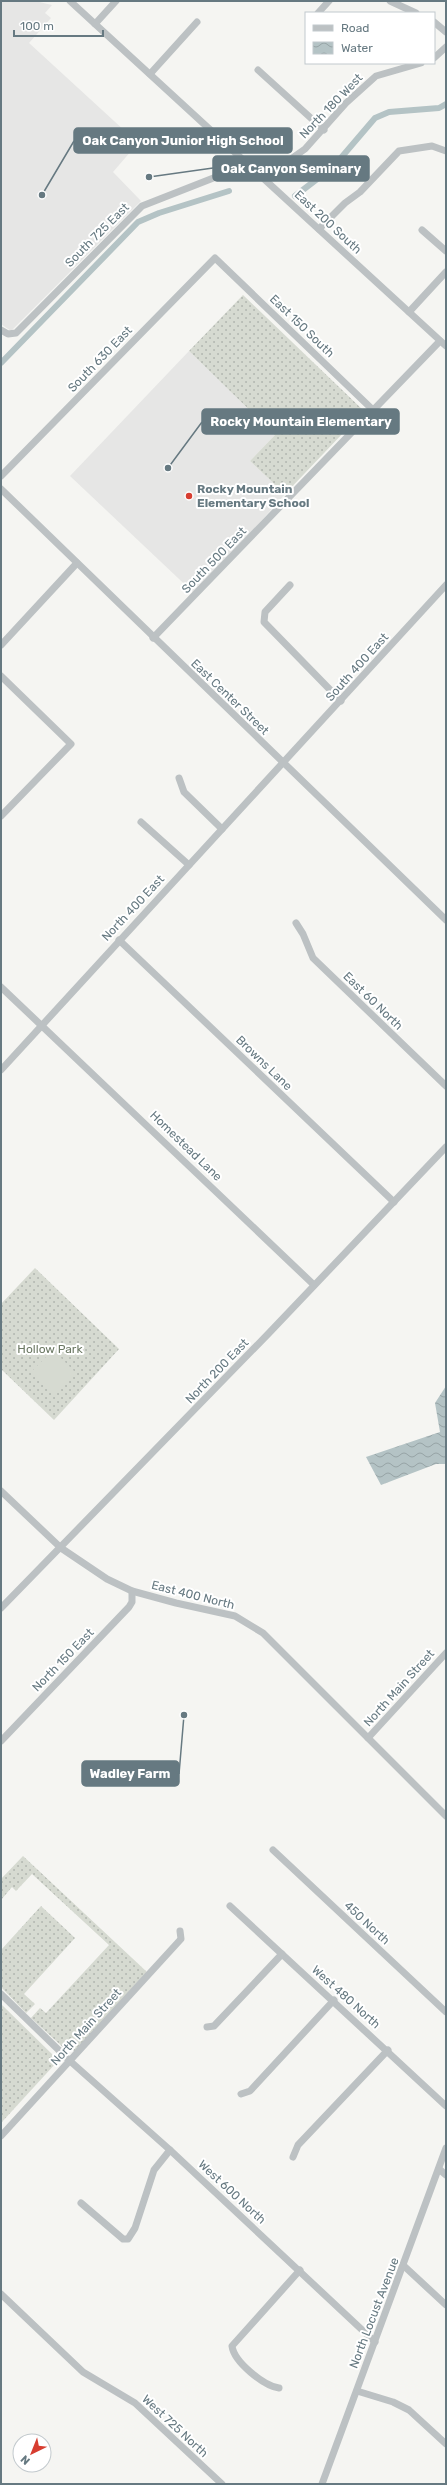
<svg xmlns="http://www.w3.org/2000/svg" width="447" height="2485" font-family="Rubik,sans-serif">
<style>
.built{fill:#e6e6e5}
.grass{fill:url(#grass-dots)}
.pitch{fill:#d6dad1}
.water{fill:url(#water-waves)}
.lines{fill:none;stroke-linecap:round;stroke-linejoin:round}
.canal{stroke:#b4c3c5;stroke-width:6}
.minor{stroke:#bcc1c3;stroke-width:7}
.poi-dot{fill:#d73d30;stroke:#fff;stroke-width:1.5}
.labels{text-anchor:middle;stroke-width:4;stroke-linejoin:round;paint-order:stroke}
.street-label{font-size:12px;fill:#667981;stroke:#fff}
.poi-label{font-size:12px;font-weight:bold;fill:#667981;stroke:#fff;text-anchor:start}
.park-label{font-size:12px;fill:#6c7964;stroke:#fff}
.leader{fill:none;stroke:#667981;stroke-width:1.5}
.callout-dot{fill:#667981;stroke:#fff;stroke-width:1.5}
.callout{fill:#667981;stroke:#667981;stroke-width:1.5}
.callout-label{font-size:13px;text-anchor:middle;font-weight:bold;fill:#fff}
</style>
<defs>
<pattern id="grass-dots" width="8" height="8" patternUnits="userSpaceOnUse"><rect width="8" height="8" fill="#d6dad1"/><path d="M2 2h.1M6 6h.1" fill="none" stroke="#b1b6af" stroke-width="1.8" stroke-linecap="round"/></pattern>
<pattern id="water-waves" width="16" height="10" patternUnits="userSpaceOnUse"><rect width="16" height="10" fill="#b4c3c5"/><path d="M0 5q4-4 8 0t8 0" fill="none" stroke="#96a3a5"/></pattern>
</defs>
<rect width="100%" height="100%" fill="#f5f5f2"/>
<g class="built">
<polygon points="1,1 35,1 52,5 45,13 51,18 29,43 138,143 113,172 141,201 11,331 1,324"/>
<polygon points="189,351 275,435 250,461 285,494 196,595 70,476"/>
</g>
<g class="grass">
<polygon points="243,295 364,411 285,494 250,461 275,435 189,351"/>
<polygon points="35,1268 119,1349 54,1420 1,1369 1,1304"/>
<polygon points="23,1856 147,1972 75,2052 71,2048 65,2049 31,2018 40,2008 46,2013 109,1945 32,1874 16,1891 12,1887 1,1900 1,1879"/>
<polygon points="41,1906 75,1938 24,1994 35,2004 26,2013 1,1987 1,1950"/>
<polygon points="1,2004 56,2058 56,2063 1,2123"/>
</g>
<polygon class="pitch" points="53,1350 75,1372 54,1394 31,1372"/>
<polygon class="water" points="446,1386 446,1464 436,1464 381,1485 366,1457 440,1432 435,1403"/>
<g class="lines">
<g class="canal">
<polyline points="295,196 334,166 375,118 389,112 439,108 446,104"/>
<polyline points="1,363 138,222 159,213 229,191"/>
</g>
<g class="minor">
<polyline points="70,1 446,346"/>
<polyline points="390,1 416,13"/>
<polyline points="318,13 329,1"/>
<polyline points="434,22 446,32"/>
<polyline points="95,24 116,1"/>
<polyline points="434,58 446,47"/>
<polyline points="258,70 324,130"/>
<polyline points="150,74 197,22"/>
<polyline points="264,178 305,149 346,103 376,76 421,63"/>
<polyline points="319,229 345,203 360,192 399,151 432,146 446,151"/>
<polyline points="422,230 446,251"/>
<polyline points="409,312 446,272"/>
<polyline points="1,330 8,334 16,333 142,206 249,164"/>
<polyline points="1,476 215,258 373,410"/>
<polyline points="1,489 446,920"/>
<polyline points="290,585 265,612 264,622 341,701"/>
<polyline points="153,638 440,341"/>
<polyline points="1,645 77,563"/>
<polyline points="1,676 71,744 1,816"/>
<polyline points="179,778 184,792 222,829"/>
<polyline points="141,822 189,865"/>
<polyline points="296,923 303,934 313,958 446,1086"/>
<polyline points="119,940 394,1202"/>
<polyline points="1,987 314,1285"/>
<polyline points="1,1070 446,585"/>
<polyline points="1,1491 61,1548 107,1579 132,1591 176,1603 235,1616 263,1633 446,1816"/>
<polyline points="1,1608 269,1333 446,1147"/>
<polyline points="368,1738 446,1653"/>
<polyline points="1,1741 129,1607 132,1602 132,1591"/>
<polyline points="273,1850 446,2012"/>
<polyline points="230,1906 446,2106"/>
<polyline points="1,1994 70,2061 170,2150 375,2342"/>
<polyline points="207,2027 214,2026 282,1954"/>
<polyline points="241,2094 250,2091 334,2000"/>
<polyline points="1,2136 181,1939 180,1931"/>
<polyline points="293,2157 298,2145 388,2050"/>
<polyline points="439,2169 446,2175"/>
<polyline points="81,2203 123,2239 128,2239 135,2228 154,2170 170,2150"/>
<polyline points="404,2266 446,2305"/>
<polyline points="1,2294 83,2372 135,2403 222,2484"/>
<path d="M279 2388C264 2386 234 2362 232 2346L300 2270"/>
<polyline points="357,2391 393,2402 409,2410 446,2444"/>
<polyline points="322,2484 446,2148"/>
</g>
</g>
<circle class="poi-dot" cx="189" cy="496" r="4"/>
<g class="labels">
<g class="street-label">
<text transform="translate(331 106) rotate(-46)" y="4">North 180 West</text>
<text transform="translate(328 222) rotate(43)" y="4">East 200 South</text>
<text transform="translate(97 235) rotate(-45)" y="4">South 725 East</text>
<text transform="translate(302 326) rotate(44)" y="4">East 150 South</text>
<text transform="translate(100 359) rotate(-46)" y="4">South 630 East</text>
<text transform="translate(214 560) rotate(-46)" y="4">South 500 East</text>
<text transform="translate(357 667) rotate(-48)" y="4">South 400 East</text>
<text transform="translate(230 697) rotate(44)" y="4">East Center Street</text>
<text transform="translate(133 908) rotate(-47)" y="4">North 400 East</text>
<text transform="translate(373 1001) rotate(44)" y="4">East 60 North</text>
<text transform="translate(264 1063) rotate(44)" y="4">Browns Lane</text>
<text transform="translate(186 1146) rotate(44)" y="4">Homestead Lane</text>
<text transform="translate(217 1371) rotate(-46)" y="4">North 200 East</text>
<text transform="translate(193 1595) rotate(14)" y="4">East 400 North</text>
<text transform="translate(63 1660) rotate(-46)" y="4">North 150 East</text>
<text transform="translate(399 1688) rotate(-48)" y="4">North Main Street</text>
<text transform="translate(367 1923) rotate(43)" y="4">450 North</text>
<text transform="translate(346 1997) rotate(42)" y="4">West 480 North</text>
<text transform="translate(86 2027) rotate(-48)" y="4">North Main Street</text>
<text transform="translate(232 2192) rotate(43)" y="4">West 600 North</text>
<text transform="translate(374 2313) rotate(-69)" y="4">North Locust Avenue</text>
<text transform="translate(175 2426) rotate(43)" y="4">West 725 North</text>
</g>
<g class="poi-label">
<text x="197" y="493">Rocky Mountain<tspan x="197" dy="14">Elementary School</tspan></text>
</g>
<g class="park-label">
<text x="50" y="1353">Hollow Park</text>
</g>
</g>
<path class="leader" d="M42 195L74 141M149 177L213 168M168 468L202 422M184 1715L179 1774"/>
<g class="callout-dot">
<circle cx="42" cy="195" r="4"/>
<circle cx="149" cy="177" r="4"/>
<circle cx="168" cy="468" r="4"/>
<circle cx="184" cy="1715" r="4"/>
</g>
<g class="callout">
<rect x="74" y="128" width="218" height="25" rx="4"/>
<rect x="213" y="156" width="156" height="25" rx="4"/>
<rect x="202" y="409" width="197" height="25" rx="4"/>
<rect x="82" y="1761" width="97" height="25" rx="4"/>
</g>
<g class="callout-label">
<text x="183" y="145">Oak Canyon Junior High School</text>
<text x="291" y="173">Oak Canyon Seminary</text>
<text x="301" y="426">Rocky Mountain Elementary</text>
<text x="130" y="1778">Wadley Farm</text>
</g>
<rect width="447" height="2485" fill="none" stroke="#667981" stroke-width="4"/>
<rect x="305" y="12" width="130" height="52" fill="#ffffff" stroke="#c2c9cd"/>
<rect x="313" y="25" width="20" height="6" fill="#bcc1c3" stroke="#c2c9cd"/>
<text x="341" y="32" font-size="12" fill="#667981">Road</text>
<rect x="313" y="42" width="20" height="12" fill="url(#water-waves)" stroke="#c2c9cd"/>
<text x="341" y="52" font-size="12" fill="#667981">Water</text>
<g transform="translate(32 2453) rotate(223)"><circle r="19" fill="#ffffff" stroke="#c2c9cd"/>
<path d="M0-3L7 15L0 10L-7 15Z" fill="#d73d30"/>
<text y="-6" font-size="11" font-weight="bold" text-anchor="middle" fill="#667981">N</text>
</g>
<path d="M14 30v6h89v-6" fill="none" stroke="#667981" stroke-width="2"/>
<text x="20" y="30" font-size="12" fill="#667981" stroke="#ffffff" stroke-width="3" paint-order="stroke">100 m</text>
</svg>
